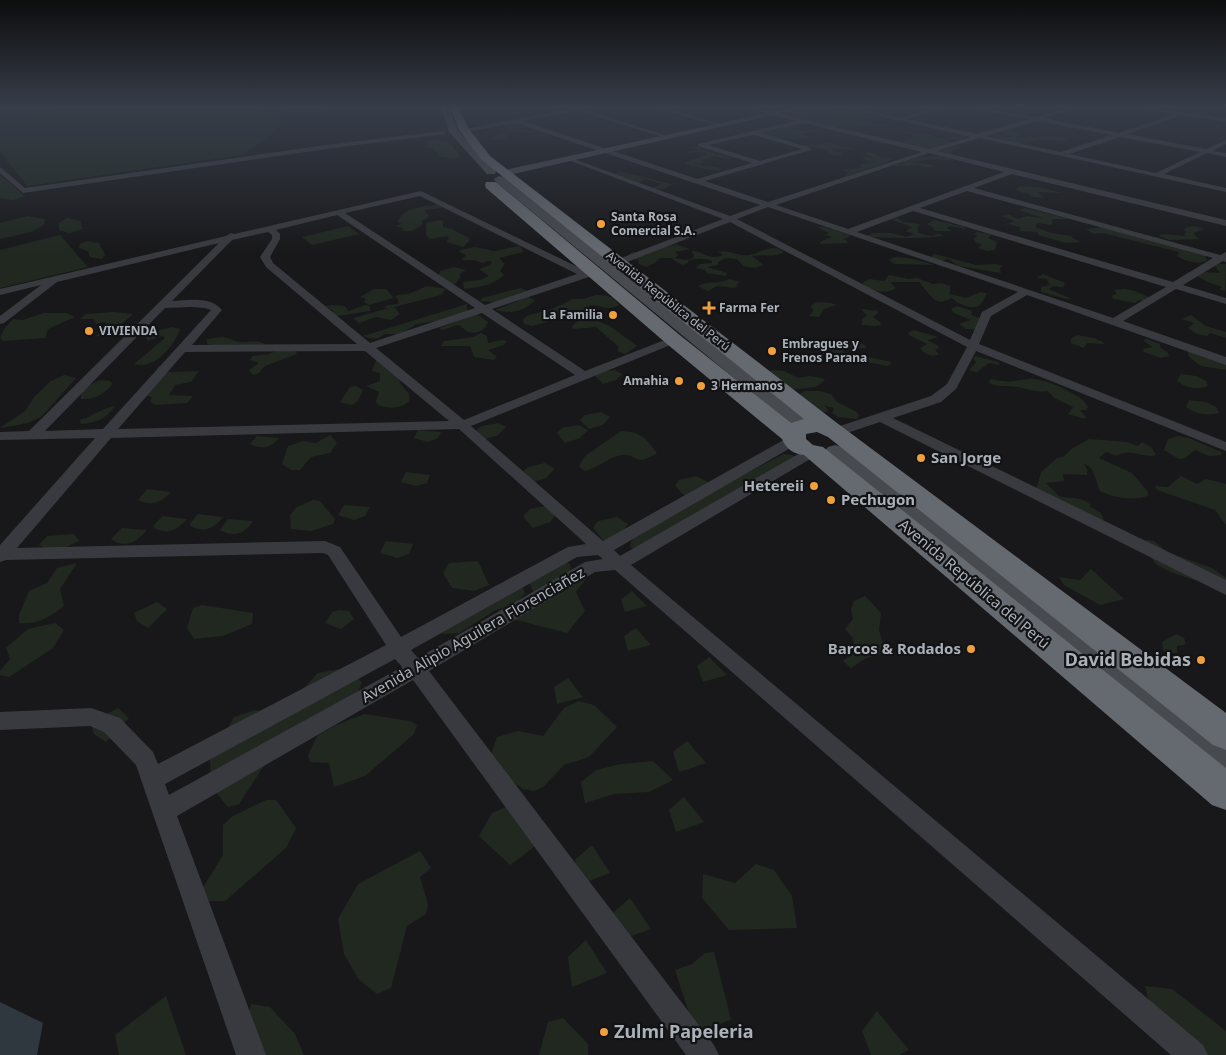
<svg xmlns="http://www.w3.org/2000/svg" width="1226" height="1055" font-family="'Noto Sans',sans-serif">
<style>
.built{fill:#242427}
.green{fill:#202820}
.water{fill:#2e383e}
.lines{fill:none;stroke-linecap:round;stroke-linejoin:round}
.street{fill:#393a3f;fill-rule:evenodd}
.secondary{fill:#474a4f;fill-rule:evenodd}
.highway{fill:#656970;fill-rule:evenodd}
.poi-dot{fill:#ef9f3b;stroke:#131315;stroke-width:2}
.labels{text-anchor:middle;stroke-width:4.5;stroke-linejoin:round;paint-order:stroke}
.far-poi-label{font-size:12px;font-weight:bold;fill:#aab1b9;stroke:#131315;text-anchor:start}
.far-street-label{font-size:12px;fill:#aab1b9;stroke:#131315}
.poi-label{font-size:15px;font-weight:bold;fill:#aab1b9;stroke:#131315;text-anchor:start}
.street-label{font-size:15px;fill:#aab1b9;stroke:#131315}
.near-poi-label{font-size:18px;font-weight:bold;fill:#aab1b9;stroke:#131315;text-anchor:end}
</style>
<rect width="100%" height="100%" fill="#18181a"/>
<g class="built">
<polygon points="0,107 75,107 0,117"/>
<polygon points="810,107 836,107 879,116 835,127 779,114"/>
</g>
<g class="green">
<polygon points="81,107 252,107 284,120 267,139 241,155 27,186 0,151 0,118"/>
<path d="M264 107H339C314 117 289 115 264 107Z"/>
<path d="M840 108 865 116 855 121 896 126 870 130 867 128 876 127C865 124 857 126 849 123H852L850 122 853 120 832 117 841 113 828 109Z"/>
<polygon points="515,123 525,124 519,128 521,130 536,130 546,133 512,132 505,134 509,137 507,139 488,139 508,130 505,125"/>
<path d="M799 123 805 124 791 128C802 133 809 130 817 129L812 127 826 130 801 134 810 138C791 139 776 139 758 133L776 130 774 129Z"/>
<path d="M1006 130 1023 134 1017 136 1018 138C1034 138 1054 133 1068 139L1062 141 1080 144 1041 139 1023 144 990 136 997 134 1001 137H1013L1003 134Z"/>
<path d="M906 131 921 134 927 133 924 134 941 138 959 135 969 137 955 140 948 139 952 143C936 154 910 145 891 141L900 142 914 138 913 135 906 134Z"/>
<polygon points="432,139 449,142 460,156 453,159 439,156 434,149 427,147 427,142"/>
<path d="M826 142 869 152 884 158 890 157 893 160 846 176 844 175 848 173 843 170 844 169 862 168 859 165 871 163 860 156 878 159 865 155 868 153 863 150 833 149 832 151 844 153C839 157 832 156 827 152L829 150 802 146C808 142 818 147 826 142Z"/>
<path d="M957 146 960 148 949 153 955 154 945 157 956 161 930 159 909 163 928 164 935 166C926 170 925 165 917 165 908 165 901 168 893 165L904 164V161L923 157 942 156 936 151Z"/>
<path d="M692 147H698L705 151 734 158 725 159 715 156 701 160 705 162 692 164 721 168V170C711 172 692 166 684 163L709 154 704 152 680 153 699 150Z"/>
<polygon points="0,170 3,173 0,175 25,196 13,200 0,198"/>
<path d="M621 172C637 175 656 180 673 185L662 189H650L661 184 646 179 638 183 613 174Z"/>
<polygon points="1020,186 1038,187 1063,193 1038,192 1045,198 1032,197 1029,194 1015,190"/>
<path d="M438 205 443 208 425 210 429 217 422 221V224C417 230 410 233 402 230L404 228 395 226 401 224 398 221C405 207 424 206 438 205Z"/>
<polygon points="1025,208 1069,219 1052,219 1052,225 1037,223 1035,227 1051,233 1071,236 1074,239 1082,242 1066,243 1038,235 1038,232 1019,231 1021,229 1020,227 1008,224 1014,221 1001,216 1009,215 1018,219 1027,216 1044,218 1018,210"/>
<polygon points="28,216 45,219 44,225 31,232 0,239 0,223"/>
<polygon points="67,218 80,221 83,229 69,233 59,230 59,223"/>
<path d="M897 218 903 222 920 224 917 228 919 233 931 236 938 234 944 235C935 239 878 239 867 236L872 233H891L907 237 914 234 906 231 912 227 893 220Z"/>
<polygon points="440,220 443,221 443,227 452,229 469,238 469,241 463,247 446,242 449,239 447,236 430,239 426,235 426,223"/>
<polygon points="934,220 964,227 966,229 950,226 947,228 951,231 936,231 934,230 933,227 927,224"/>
<polygon points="348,226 359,234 312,245 302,237"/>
<path d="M1113 226 1141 237H1157L1205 255 1207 261C1197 265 1186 261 1177 256L1179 252 1103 233 1093 234 1086 229Z"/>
<polygon points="1192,226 1205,229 1193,233 1199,239 1169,240 1159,236 1163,234 1186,236 1184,234 1187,232 1183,229"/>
<polygon points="817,227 825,227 849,235 849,237 842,239 846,240 848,243 820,244 820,242 832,237 825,235 829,233"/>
<polygon points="977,232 990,234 991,236 988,238 997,242 995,250 987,251 978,248 982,245 975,242 974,238 978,236 974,234"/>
<polygon points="60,235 88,267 0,288 0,250"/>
<polygon points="87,241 99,243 105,255 102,259 90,257 88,251 79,248 80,244"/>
<path d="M675 244 690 249 675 252 679 255 674 258 686 260 693 258 694 254 691 253 693 251C706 252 707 261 723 255L718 252C729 249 738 257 750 255 761 252 774 243 784 252 776 258 762 254 752 256L764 265 755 268 743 266 737 259 726 258 718 262V265L707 267 727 273 726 276 707 273 705 270 696 268 700 264 712 263V261C706 258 693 258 688 261V263L683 265 673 260V258H660L655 263 646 267 639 264 638 260 630 258 629 254 633 252H640L641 256 648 255 643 253 671 245 674 246Z"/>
<path d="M520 246 523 252 499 258 505 264 500 271 504 275C492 286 480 287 464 289L463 282 480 280 489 276 479 269 490 265 492 262 489 261 482 263 474 260H462L466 255 459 252 460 250 475 247 494 251Z"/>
<polygon points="935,254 976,265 995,264 1003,266 1000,268 1001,273 959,266 948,259 941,261 932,258 933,254"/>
<polygon points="894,257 909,258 935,265 894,264 889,260"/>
<path d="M1218 264H1226L1225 291 1220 289 1222 287C1215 284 1202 281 1196 275L1202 272 1220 273 1215 266Z"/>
<polygon points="454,267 466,270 460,274 460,278 455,284 450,284 438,277 440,271"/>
<polygon points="1043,274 1065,283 1063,287 1053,286 1049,289 1072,299 1066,299 1041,292 1041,287 1050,285 1047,279 1037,278"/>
<path d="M889 275 909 279 917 278 933 284 942 283 950 286V294L966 298 980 292 987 293C985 296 982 305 978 306 971 310 956 303 952 298 936 307 933 298 924 288 919 282 922 289 920 282H890L896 288C887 295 870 291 862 283L869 279 884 281Z"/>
<path d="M729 279 740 282 736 285 738 286 734 288 717 286 708 291 698 286C709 280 719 285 729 279Z"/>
<polygon points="427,286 446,289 441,295 394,307 400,314 391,320 376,317 359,323 353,318 389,308 383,308 388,305 398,304 398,299 395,297 397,295 409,294"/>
<polygon points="521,288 527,291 494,302 480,301 482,298"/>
<polygon points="374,289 386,289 394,298 369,305 364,302 366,299 360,297"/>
<polygon points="1125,289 1135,291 1151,298 1143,301 1139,300 1135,303 1114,299 1111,296 1117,294 1114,290"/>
<path d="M596 295C606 295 614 296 619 305 606 312 601 304 589 305L590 312 579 317 574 314 533 326 524 324 523 319 529 315 552 309 573 299H583Z"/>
<path d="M528 297 535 300C524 312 511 314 495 310Z"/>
<polygon points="817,302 831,303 837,305 824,309 819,317 809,316 813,311 811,306"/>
<path d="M467 304V311L438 321 417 324 400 334H384C377 341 373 339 363 336Z"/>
<polygon points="332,305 345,306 348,311 365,305 370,306 370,311 332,317 333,311 325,306"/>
<polygon points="957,306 972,311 971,315 982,319 976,329 966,329 959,324 971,320 954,313 951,309"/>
<polygon points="861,309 877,311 878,313 873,317 880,322 881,325 875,326 862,325 862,319 867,316"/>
<polygon points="114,312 133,314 107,337 96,336 106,326 105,322 96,324 94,319 80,319 86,314"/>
<polygon points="44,313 66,313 75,317 48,329 45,338 4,341 0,338 4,329 13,319 23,320"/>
<path d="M477 314 488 322C486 331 473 336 465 330 463 328 461 326 458 325L443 330 439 328Z"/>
<polygon points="1191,315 1206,326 1226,332 1226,338 1210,333 1207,336 1197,334 1188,328 1194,323 1182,319"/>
<polygon points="591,318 610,326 637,346 625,354 617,351 619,347 596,327 573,329 572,326 580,319"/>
<path d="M172 327 180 329C174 346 155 370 134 364L165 338 162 336 148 341 146 338 150 333Z"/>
<path d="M914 330 938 337 928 340 940 347 935 350 939 354C932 358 924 354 920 348L927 344 909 335 908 333Z"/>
<polygon points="481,333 487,336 488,343 502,340 507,341 504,345 488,350 497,357 494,360 474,357 470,346 441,346 444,341 473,337"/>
<polygon points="1077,335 1094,338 1103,342 1104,344 1087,343 1084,348 1071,343 1071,339"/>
<path d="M223 337C230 338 234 341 239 342 249 343 256 339 265 344L261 346 221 348 207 344V339Z"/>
<polygon points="1147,339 1160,344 1160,347 1168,353 1169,356 1161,358 1144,352 1143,349 1152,347 1143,340"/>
<polygon points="848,340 859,342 866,346 866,348 843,350 844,352 892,362 888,366 861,361 855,363 837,356 822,356 818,351 822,347"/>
<polygon points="280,349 294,349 297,354 265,366 259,373 253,375 249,370 259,363 250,360 253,356 269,354"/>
<polygon points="1187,349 1226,359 1226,370 1201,366 1189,357"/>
<polygon points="976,356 998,362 1000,365 989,363 977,372 978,373 969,370 976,362 973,358"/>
<path d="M377 358 398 374 400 383 409 394V401C400 409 390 409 378 405L376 401 379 392 366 386 380 381V373L372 371Z"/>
<polygon points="159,366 170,366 168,372 199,371 191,382 175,385 169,395 193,396 187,403 156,405 150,402 152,397 140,394"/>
<polygon points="614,370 622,374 616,380 603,384 595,376 599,372"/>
<polygon points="772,370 784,371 798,378 809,376 822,378 825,380 816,387 789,390 767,372"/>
<path d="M1181 374 1196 376 1206 381 1208 386C1197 390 1186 388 1177 381Z"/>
<polygon points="64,375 76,378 41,417 28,423 0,428 25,411 35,396 51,381"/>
<path d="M991 379C995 380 999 381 1003 381 1013 383 1024 378 1034 379 1047 380 1084 395 1088 407L1086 410H1080L1086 417 1084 419 1068 414 1073 407 1056 399 1047 391C1035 393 1029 389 1018 387 1008 385 999 388 989 383Z"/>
<path d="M100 380 110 381 113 384C104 394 95 400 81 399V394L88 386Z"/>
<polygon points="356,386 363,390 358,401 352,405 340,402 350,387"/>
<polygon points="805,391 820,391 831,394 837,402 857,412 859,416 857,419 838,417 832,413 834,408 825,406 828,410 827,412 822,412 799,394"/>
<path d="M1189 400 1206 402 1216 407 1219 413C1207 416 1195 414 1186 407Z"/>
<path d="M115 406C106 419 96 423 81 424L80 420C93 416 102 408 115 406Z"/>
<polygon points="601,412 610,417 603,425 589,429 580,420 585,415"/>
<polygon points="498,423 506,427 498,435 483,440 476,431 481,426"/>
<polygon points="578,425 588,430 580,438 565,443 557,433 562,428"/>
<polygon points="418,430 441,432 438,438 428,442 414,438"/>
<path d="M621 431C641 432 645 437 657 453 633 468 638 453 621 455 609 457 598 468 585 471L579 466 585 456Z"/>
<polygon points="330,435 337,443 330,453 311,457 300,470 291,470 282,464 288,446 303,441 316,443"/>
<path d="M257 436 279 438C271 448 262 450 250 444Z"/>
<polygon points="1178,436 1189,438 1221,452 1222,455 1209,456 1195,450 1185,458 1179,459 1164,450 1168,439"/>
<path d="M1089 439 1127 442 1138 446 1142 442 1152 448 1156 455C1143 459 1130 447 1117 456L1106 452 1099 458 1132 473 1148 492V496C1133 501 1114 498 1100 491 1096 482 1095 467 1084 464L1087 470V475L1063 474 1064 481 1046 483 1059 496C1071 499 1081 496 1091 505L1089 506 1101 513 1104 521 1036 491 1041 472 1057 458 1063 457 1073 448Z"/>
<polygon points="784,454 792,455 796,458 636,550 630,547 631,542 638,533 671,512"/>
<polygon points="545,463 555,469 546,478 530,483 522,473 528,467"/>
<polygon points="406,472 430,475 427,483 416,486 401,482"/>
<polygon points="696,476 708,482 701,492 686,497 675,486 679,480"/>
<polygon points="1181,476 1197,484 1206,479 1226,484 1226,525 1215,510 1157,490 1155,486 1168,487"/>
<path d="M147 489 171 492C162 502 151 507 138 500Z"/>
<polygon points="313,500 320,501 335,519 333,524 311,531 291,529 290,515 297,507"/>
<polygon points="344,505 370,507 365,516 354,520 338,515"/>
<polygon points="549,505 559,511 550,522 533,528 523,516 530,509"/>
<path d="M198 514 223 517C214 529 202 534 189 525Z"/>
<path d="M162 516 187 519C178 530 166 536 153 527Z"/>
<polygon points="617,517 628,524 620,535 604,541 593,528 598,521"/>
<path d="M228 519 253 521C245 534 233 538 220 530Z"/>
<path d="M122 528 147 530C137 542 125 549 111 539Z"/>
<path d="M74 534 79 541C66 547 53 555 39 545L47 536Z"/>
<path d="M1147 540 1154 541 1167 552 1212 568 1226 578V586C1212 586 1165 573 1155 563 1151 558 1147 549 1143 543Z"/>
<polygon points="386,541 413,544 409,554 397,558 380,553"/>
<polygon points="557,560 570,564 572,578 585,571 588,576 576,592 585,611 567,633 512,619 535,597 527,576"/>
<polygon points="478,561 489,585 474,591 452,588 443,573 449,563"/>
<path d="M77 563 60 589 64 606C50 617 38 625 19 623V615L29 591 47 583 57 568Z"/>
<polygon points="1091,569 1124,599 1100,605 1064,585 1059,577 1080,580"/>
<polygon points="508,585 523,588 525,593 515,604 496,610 459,633 442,634 443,627"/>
<polygon points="632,591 647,606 625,612 621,599"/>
<polygon points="865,596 881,613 879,630 886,653 866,658 851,668 843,661 855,651 853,638 845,629 853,619 851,609 854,601"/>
<polygon points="157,602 167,609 148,628 137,621 134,613"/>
<polygon points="202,605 253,613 252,624 223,636 194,639 187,628 193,608"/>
<polygon points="340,610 349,611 354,619 341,629 325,623 332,612"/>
<polygon points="55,623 64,630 53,648 9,677 0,675 0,671 10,659 6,648 28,629"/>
<polygon points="636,628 651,645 628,651 624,636"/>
<polygon points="1176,634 1184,638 1186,643 1184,645 1177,646 1177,653 1167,653 1163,650 1162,642"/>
<polygon points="709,657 727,675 703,682 697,666"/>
<polygon points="350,667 362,683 354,699 271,755 239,804 228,807 211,787 210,760 234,717 255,710 279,714 318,673"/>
<polygon points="568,678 583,697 557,704 554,687"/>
<polygon points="579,701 594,705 617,727 589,757 564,765 543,787 534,791 523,789 491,767 490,757 497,737 518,731 543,736 564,708"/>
<polygon points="118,708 129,718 106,742 94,734 91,723"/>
<polygon points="364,714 410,721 417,725 414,734 365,776 334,787 329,763 310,762 308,755 317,736 336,725"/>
<polygon points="687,741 706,763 679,772 673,752"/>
<polygon points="653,761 673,780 649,792 614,794 585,803 581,782 596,770 621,764"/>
<polygon points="684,797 704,822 676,832 669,810"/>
<polygon points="266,800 276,800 296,828 286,848 225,901 202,901 201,891 223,855 223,825 233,816"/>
<polygon points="508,806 542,841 510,865 479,836 492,813"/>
<polygon points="592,845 610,873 579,885 575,860"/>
<polygon points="420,851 431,868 420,877 428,904 426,914 407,926 391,988 377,994 359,980 344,954 338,919 358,884"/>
<polygon points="756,864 774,870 792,896 797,928 729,930 702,898 703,874 735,883"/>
<polygon points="630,898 651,929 618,941 613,913"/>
<polygon points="586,940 607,973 572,987 568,957"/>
<polygon points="714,952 731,1020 705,1029 692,1022 675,970 692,964 705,953"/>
<polygon points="1145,986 1172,989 1226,1031 1226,1055 1190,1055 1155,1027"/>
<polygon points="166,996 186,1055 119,1055 115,1035"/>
<polygon points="251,1004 270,1007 295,1034 304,1055 254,1055 243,1035"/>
<polygon points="877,1011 909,1050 899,1055 871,1055 862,1031"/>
<polygon points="563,1018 588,1044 588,1055 539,1055 548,1022"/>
</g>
<polygon class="water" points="0,1002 43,1023 37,1055 0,1055"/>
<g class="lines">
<g class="street">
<path d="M577 107H595L586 110 671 137 666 138 578 111 523 121 697 179 752 163 698 146V144L796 121 742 107H750L929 149 971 137 840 107H849L901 118 940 107H948L907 119 978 134 1029 119 975 109 972 107 1036 117 1071 107H1078L1044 118 1119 133 1174 114 1143 109 1140 107 1226 118V122L1182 115 1127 134 1206 149 1226 140V144L1213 151 1226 153V157L1207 153 1164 174 1226 188V192L979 138 937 151 1226 220V226L1012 174 974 188 1220 255 1226 252V262L1223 261 1183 285 1226 298V304L1176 289 1123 321 1226 357V365L1027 295 991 316 979 344 1226 442V451L976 351 956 389 941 402 893 418 1226 580V595L880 422 841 435H831L829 432 831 429 931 396 947 384 967 347 730 222 622 264H616V260L723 219 566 159 571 158 730 216 760 205 516 123 464 132 461 130ZM1037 121 1112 135 1061 152 986 136ZM802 123H803L922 152 768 202 705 181 811 150V148L760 133ZM753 135H754L802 149 760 161 708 145ZM1120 137 1200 152 1156 173 1069 154ZM929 153 1004 172 848 229 776 205ZM967 191 1213 258 1173 282 920 208ZM768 207 1018 292 982 312 970 340 737 219ZM913 211 1166 287 1113 318 857 232Z"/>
<polygon points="653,107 661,107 726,125 723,127"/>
<polygon points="443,131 446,133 445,134 333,148 23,193 0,173 0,167 25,188 333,144"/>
<path d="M421 191 586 271H594V275L589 277 492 309 585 371 670 338 674 337 680 340 678 342 471 426 603 541 789 437H799L801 440 799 443 614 550 620 556 807 449H817L819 452 817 455 631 565 1203 1045 1208 1055H1171L615 570 595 572 429 671 714 1045 719 1055H686L413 680 177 816 266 1055H236L136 765 104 732 90 726 0 730V712L91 708 120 718 153 752 158 764 386 645 328 555 323 553 6 560 0 562V545L95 438 0 440V432L29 431 219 243 57 282 4 323 0 324V316L41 285 0 295V289L226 236 231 233 234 234ZM420 196 577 274 485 305 345 213ZM337 215 475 308 370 343 273 263 270 257 280 239V234L276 230ZM268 232 272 235V239L260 257 266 267 357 344 192 345 222 310C211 296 188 300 172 301L232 240ZM192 307 205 308 211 310 103 429 45 431 165 308ZM482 313 575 375 464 420 376 348ZM365 351 449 421 118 429 185 352ZM459 429 586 544 568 547 401 637 340 547 325 541 17 548 111 438ZM598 555 603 559 585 562 418 658 411 650 577 557ZM395 659 402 667 169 795 165 784Z"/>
</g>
<g class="secondary">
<polygon points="441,107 449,107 458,131 495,170 496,172 495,174 487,174 449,132"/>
<polygon points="795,107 808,107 505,176 500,173 505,170"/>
<polygon points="499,176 503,177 811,422 814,426 811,430 804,432 797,430 495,181 494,179"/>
<polygon points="835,445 842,447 1226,743 1226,777 1215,772 828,455 825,451 828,447"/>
</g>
<path class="highway" d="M450 107H458L469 129 490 156 837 423 1226 713V750L1213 745 828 437 817 432 806 434V439L813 445 823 447 1226 768V810L1212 805 804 455C794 454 786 449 782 439L667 344 486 188 485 185 486 182H496L681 336 791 423 804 419 482 160 459 130Z"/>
</g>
<linearGradient id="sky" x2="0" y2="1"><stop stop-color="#0d0d0e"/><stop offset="0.42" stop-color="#373d49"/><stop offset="1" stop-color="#373d49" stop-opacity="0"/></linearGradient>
<rect width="1226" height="254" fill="url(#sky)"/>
<g class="poi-dot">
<circle cx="601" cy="224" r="5"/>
<path d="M706.5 300.5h5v5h5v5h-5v5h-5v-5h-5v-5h5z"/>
<circle cx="613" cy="315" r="5"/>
<circle cx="89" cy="331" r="5"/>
<circle cx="772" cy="351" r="5"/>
<circle cx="679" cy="381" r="5"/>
<circle cx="701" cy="386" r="5"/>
<circle cx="921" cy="458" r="5"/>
<circle cx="814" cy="486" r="5"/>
<circle cx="831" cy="500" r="5"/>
<circle cx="971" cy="649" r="5"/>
<circle cx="1201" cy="660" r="5"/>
<circle cx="604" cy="1032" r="5"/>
</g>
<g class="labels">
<g class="far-poi-label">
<text x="611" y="221">Santa Rosa<tspan x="611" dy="14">Comercial S.A.</tspan></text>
<text x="719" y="312">Farma Fer</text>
<text x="603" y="319" text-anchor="end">La Familia</text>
<text x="99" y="335">VIVIENDA</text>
<text x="782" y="348">Embragues y<tspan x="782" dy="14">Frenos Parana</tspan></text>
<text x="669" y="385" text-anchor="end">Amahia</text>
<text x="711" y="390">3 Hermanos</text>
</g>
<g class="far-street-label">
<text transform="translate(668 301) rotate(38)" y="4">Avenida República del Perú</text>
</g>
<g class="poi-label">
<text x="931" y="463">San Jorge</text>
<text x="804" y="491" text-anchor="end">Hetereii</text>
<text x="841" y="505">Pechugon</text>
<text x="961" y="654" text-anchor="end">Barcos &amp; Rodados</text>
</g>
<g class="street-label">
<text transform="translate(974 584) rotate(40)" y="5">Avenida República del Perú</text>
<text transform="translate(473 635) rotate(-30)" y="5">Avenida Alipio Aguilera Florenciañez</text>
</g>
<g class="near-poi-label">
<text x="1191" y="666">David Bebidas</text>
<text x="614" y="1038" text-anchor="start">Zulmi Papeleria</text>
</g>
</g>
</svg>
